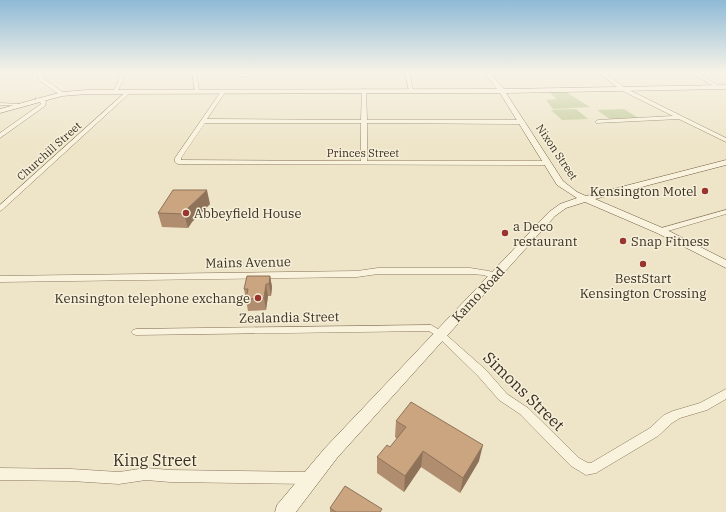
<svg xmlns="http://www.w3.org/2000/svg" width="726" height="512" font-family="'IBM Plex Serif',serif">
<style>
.green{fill:#c4cd9d}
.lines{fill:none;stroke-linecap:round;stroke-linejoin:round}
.minor-casing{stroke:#8b785e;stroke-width:1}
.tertiary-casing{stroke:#8b785e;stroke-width:1}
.secondary-casing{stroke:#6d5941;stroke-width:1}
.minor{fill:#f9f2dd;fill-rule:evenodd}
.tertiary{fill:#f9f2dd;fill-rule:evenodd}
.secondary{fill:#f9f2dd;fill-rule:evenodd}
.wall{fill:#af8d6e}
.shaded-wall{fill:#8e735a}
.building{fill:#cba480;stroke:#8e735a}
.poi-dot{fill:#99342f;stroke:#f6efd9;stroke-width:1.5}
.labels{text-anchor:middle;stroke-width:3;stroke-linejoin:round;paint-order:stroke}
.far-street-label{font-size:11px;fill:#3b2f21;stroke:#f6efd9}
.poi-label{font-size:13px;fill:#3b2f21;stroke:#f6efd9;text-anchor:start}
.street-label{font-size:13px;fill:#3b2f21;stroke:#f6efd9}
.near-street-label{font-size:16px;fill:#3b2f21;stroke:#f6efd9}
</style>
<rect width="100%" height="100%" fill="#eee5c9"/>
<g class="green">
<polygon points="549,92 566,92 590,107 553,109 546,100 557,99"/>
<polygon points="576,109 588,119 562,120 551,110"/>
<polygon points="624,109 640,119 611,120 597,110"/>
</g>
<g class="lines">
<defs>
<g id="minor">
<polygon points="120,72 124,72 123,80 117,92 113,92 119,80"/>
<polygon points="192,72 196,72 199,91 195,90"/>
<path d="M230 72H234L235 74 262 72C254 76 240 78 231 75Z"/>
<polygon points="405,72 409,72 413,91 409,90"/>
<polygon points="598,72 603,72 625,88 726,138 726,142 679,119 596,123 595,122 598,120 673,116 621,90"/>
<polygon points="690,72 695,72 721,87 717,88"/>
<path d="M364 89 366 90 367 120H522L525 122 522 124 367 123V161H548L551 163 548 165 178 164 175 162V158L222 90 226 91 207 119 361 120 362 90ZM205 123H361V161L181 160V158Z"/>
<polygon points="128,90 132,91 2,210 0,211 0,205"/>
<polygon points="36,98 46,101 45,106 0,138 0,133 41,104 41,103 36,100"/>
<polygon points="0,103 20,104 22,105 20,106 0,105"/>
<polygon points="726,210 726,214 661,233 657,231 658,229"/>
<polygon points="378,268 470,268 489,271 498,275 499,277 495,280 484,275 470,274 378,274 357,277 0,282 0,276 357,271"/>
<polygon points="431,325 443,332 486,370 507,394 528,408 579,458 588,463 591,463 650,428 664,415 673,411 700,403 726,389 726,399 707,410 680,418 672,423 658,436 596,473 586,475 571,466 520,414 499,400 478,376 437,336 429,331 136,335 133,334 131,332 133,330 136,329"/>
<polygon points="0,468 71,469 119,472 146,468 170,470 310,472 315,474 316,478 315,482 310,484 170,482 146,480 119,484 71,481 0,480"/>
</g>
<polygon id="tertiary" points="37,72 42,72 43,78 64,93 64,95 60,95 39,80"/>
<polygon id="secondary" points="483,72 489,72 504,89 726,85 726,89 506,93 563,181 577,192 586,196 726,160 726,165 595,199 665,229 726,260 726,268 657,233 585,202 566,208 555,216 337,458 296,512 275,512 277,505 325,448 549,212 560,204 577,198 557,185 500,93 87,94 62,96 0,113 0,109 62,92 87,90 497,89"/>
</defs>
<use href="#minor" class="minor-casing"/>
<use href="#tertiary" class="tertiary-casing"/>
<use href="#secondary" class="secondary-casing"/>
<use href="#minor" class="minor"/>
<use href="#tertiary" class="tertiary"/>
<use href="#secondary" class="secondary"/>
</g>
<g class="wall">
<polygon points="210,204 192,222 188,228 162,227 158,213"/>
<polygon points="270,276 272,287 271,296 268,296 266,310 248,311 244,289"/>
<polygon points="396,421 479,461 460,493 421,467 404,492 377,473 377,457 390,447 397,439 395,437"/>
<polygon points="330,508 382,512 330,512"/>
</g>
<g class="shaded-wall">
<polygon points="207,190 210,204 192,222 188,228 184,214 188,208"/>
<polygon points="270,276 272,287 271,296 269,284"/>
<polygon points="266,284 268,296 266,310 264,298"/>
<polygon points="483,445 479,461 460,493 463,478"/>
<polygon points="423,451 421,467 404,492 405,476"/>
</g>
<g class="building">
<polygon points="173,190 207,190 188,208 184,214 158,213"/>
<polygon points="247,276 270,276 269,284 266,284 264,298 246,299 248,289 244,289"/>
<polygon points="411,402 483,445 463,478 423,451 405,476 377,457 387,445 390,447 406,427 396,421"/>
<polygon points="345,486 382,509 380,512 336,512 330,508"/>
</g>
<linearGradient id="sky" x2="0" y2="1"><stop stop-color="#8fbad7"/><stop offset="0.5" stop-color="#f7f3e7"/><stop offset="1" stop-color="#f7f3e7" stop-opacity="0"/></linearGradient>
<rect width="726" height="144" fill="url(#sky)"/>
<g class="poi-dot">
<circle cx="705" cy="191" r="4"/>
<circle cx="186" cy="213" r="4"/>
<circle cx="505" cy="233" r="4"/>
<circle cx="623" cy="241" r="4"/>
<circle cx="643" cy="264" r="4"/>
<circle cx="258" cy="298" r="4"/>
</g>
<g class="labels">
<g class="far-street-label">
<text transform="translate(49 151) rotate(-42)" y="4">Churchill Street</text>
<text transform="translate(557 152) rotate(56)" y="4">Nixon Street</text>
<text x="363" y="157">Princes Street</text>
</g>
<g class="poi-label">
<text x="697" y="196" text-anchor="end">Kensington Motel</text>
<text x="194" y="218">Abbeyfield House</text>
<text x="513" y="231">a Deco<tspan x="513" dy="15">restaurant</tspan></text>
<text x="631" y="246">Snap Fitness</text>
<text x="643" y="283" text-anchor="middle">BestStart<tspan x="643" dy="15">Kensington Crossing</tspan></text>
<text x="250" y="303" text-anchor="end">Kensington telephone exchange</text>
</g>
<g class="street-label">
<text transform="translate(248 262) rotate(-1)" y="5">Mains Avenue</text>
<text transform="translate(478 294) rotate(-47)" y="5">Kamo Road</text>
<text transform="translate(289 317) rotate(-1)" y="5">Zealandia Street</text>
</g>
<g class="near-street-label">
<text transform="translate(524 391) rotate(44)" y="6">Simons Street</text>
<text x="155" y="466">King Street</text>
</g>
</g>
</svg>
